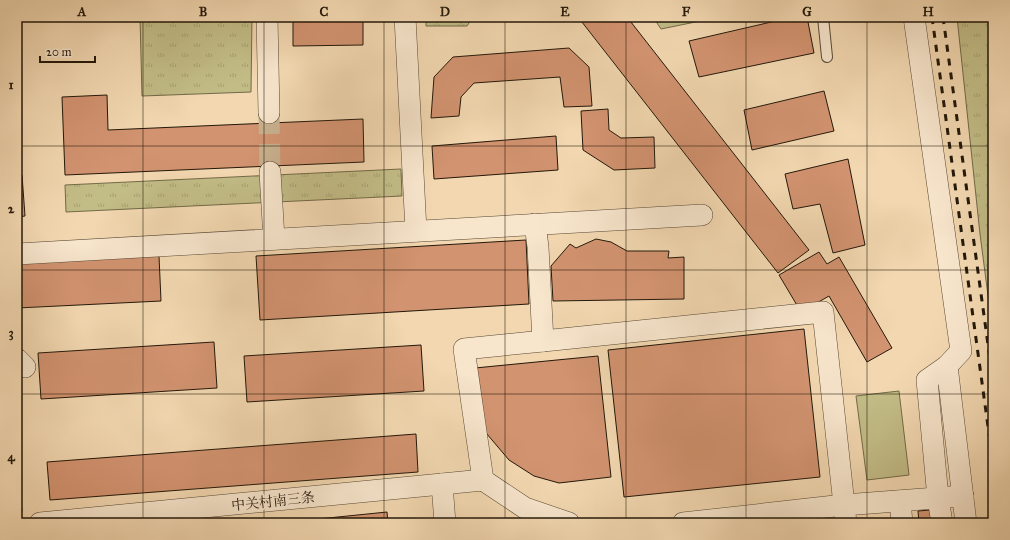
<svg xmlns="http://www.w3.org/2000/svg" width="1010" height="540" font-family="'IM FELL Great Primer','Noto Serif SC',serif">
<style>
.grass{fill:url(#grass-tufts);stroke:#726a48}
.pitch{fill:#c2bc86;stroke:#726a48}
.building{fill:#d29370;stroke:#23180a}
.lines{fill:none;stroke-linecap:round;stroke-linejoin:round}
.street-tunnel{stroke:#c9b18f;stroke-width:21;stroke-dasharray:21 10;stroke-linecap:butt}
.lane-casing{stroke:#574834;stroke-width:12}
.street-casing{stroke:#574834;stroke-width:22}
.lane{stroke:#f7e5cc;stroke-width:10}
.street{stroke:#f7e5cc;stroke-width:21}
.rail{stroke:#23180a;stroke-width:3;stroke-dasharray:7 7;stroke-linecap:butt}
.grid{fill:none;stroke:#23180a;stroke-width:1;stroke-opacity:0.55}
.labels{text-anchor:middle;stroke-width:3.5;stroke-linejoin:round;paint-order:stroke}
.street-label{font-size:14px;fill:#23180a;stroke:#f7e5cc}
.neatline{fill:none;stroke:#23180a;stroke-width:1.5}
.grid-label{font-size:13px;text-anchor:middle;font-weight:bold;fill:#23180a}
</style>
<defs>
<pattern id="grass-tufts" width="24" height="20" patternUnits="userSpaceOnUse"><rect width="24" height="20" fill="#c2bc86"/><path d="M3 7l-1-3M5 7V3M7 7l1-3M15 17l-1-3M17 17v-4M19 17l1-3" fill="none" stroke="#a6a172"/></pattern>
</defs>
<rect width="100%" height="100%" fill="#f2d7b0"/>
<filter id="stains"><feTurbulence type="fractalNoise" baseFrequency=".005" numOctaves="4"/><feColorMatrix values="0 0 0 0 .2 0 0 0 0 .09 0 0 0 0 .02 0 0 0 .5 -.17"/></filter>
<radialGradient id="worn" r=".72"><stop offset=".6" stop-color="#630" stop-opacity="0"/><stop offset="1" stop-color="#630" stop-opacity=".3"/></radialGradient>
<g class="grass">
<polygon points="140,17 252,17 251,92 142,96"/>
<polygon points="426,17 473,17 467,26 426,26"/>
<polygon points="957,17 993,17 993,334 980,234"/>
<polygon points="401,169 402,196 66,212 65,185"/>
</g>
<g class="pitch">
<polygon points="653,17 720,17 661,29"/>
<polygon points="899,391 909,475 867,480 856,396"/>
</g>
<g class="building">
<polygon points="293,17 363,17 363,45 293,46"/>
<polygon points="578,17 627,17 809,250 778,273"/>
<polygon points="793,17 807,17 814,53 699,77 689,41"/>
<polygon points="569,48 589,67 592,106 564,107 560,77 474,83 461,97 459,116 431,118 434,77 453,57"/>
<polygon points="824,91 834,131 752,150 744,110"/>
<polygon points="107,95 108,130 363,119 364,162 65,175 62,97"/>
<polygon points="608,109 609,130 621,138 654,137 655,168 614,170 583,150 581,111"/>
<polygon points="556,136 558,170 434,179 432,146"/>
<polygon points="848,159 865,245 833,253 820,204 793,209 785,174"/>
<polygon points="17,175 22,175 25,216 17,217"/>
<polygon points="596,239 611,242 627,251 669,251 668,258 684,257 684,299 553,301 551,266 570,244 576,248"/>
<polygon points="526,240 529,304 260,320 256,256"/>
<polygon points="819,252 827,264 839,257 892,348 867,362 829,296 801,312 779,275"/>
<polygon points="159,256 161,301 17,308 17,263"/>
<polygon points="804,329 820,477 624,497 608,350"/>
<polygon points="214,342 217,388 41,399 38,353"/>
<polygon points="421,345 424,391 247,402 244,356"/>
<polygon points="598,356 611,477 559,483 534,476 509,460 481,427 475,368"/>
<polygon points="416,434 418,472 50,500 47,462"/>
<polygon points="19,482 22,511 17,512 17,483"/>
<polygon points="930,510 931,523 919,523 918,511"/>
<polygon points="387,512 388,523 319,523 318,519"/>
<polygon points="832,519 833,523 790,523"/>
</g>
<g class="lines">
<polyline class="street-tunnel" points="269,113 270,172"/>
<defs>
<polyline id="lane" points="823,17 827,57"/>
<g id="street">
<polyline points="267,17 269,113"/>
<polyline points="405,17 416,231"/>
<polyline points="914,17 961,351 947,366 927,380 938,498 942,523"/>
<polyline points="270,172 274,239"/>
<polyline points="535,224 538,247 543,341 464,349 483,480 525,508 569,523"/>
<polyline points="17,254 702,215"/>
<polyline points="543,341 823,312 846,523"/>
<polyline points="17,359 25,367"/>
<polyline points="947,366 966,523"/>
<polyline points="442,484 445,523"/>
<polyline points="900,501 902,523"/>
<polyline points="40,523 483,480"/>
<polyline points="683,523 844,505 963,496"/>
</g>
</defs>
<use href="#lane" class="lane-casing"/>
<use href="#street" class="street-casing"/>
<use href="#lane" class="lane"/>
<use href="#street" class="street"/>
<g class="rail">
<polyline points="932,17 993,463"/>
<polyline points="943,17 993,381"/>
</g>
</g>
<path class="grid" d="M143 17V523M264 17V523M384 17V523M505 17V523M626 17V523M746 17V523M867 17V523M17 146H993M17 270H993M17 394H993"/>
<g class="labels">
<g class="street-label">
<text transform="translate(273 501) rotate(-6)" y="5">中关村南三条</text>
</g>
</g>
<rect width="1010" height="540" fill="none" stroke="#f2d7b0" stroke-width="44"/>
<path d="M40 56v6h55v-6" fill="none" stroke="#23180a" stroke-width="2"/>
<text x="46" y="56" font-size="12" fill="#23180a" stroke="#f7e5cc" stroke-width="3" paint-order="stroke">20 m</text>
<rect x="22" y="22" width="966" height="496" class="neatline"/>
<g class="grid-label">
<text x="82" y="16">A</text>
<text x="203" y="16">B</text>
<text x="324" y="16">C</text>
<text x="445" y="16">D</text>
<text x="565" y="16">E</text>
<text x="686" y="16">F</text>
<text x="807" y="16">G</text>
<text x="928" y="16">H</text>
<text x="11" y="89">1</text>
<text x="11" y="213">2</text>
<text x="11" y="337">3</text>
<text x="11" y="461">4</text>
</g>
<rect width="100%" height="100%" filter="url(#stains)"/>
<rect width="100%" height="100%" fill="url(#worn)"/>
</svg>
